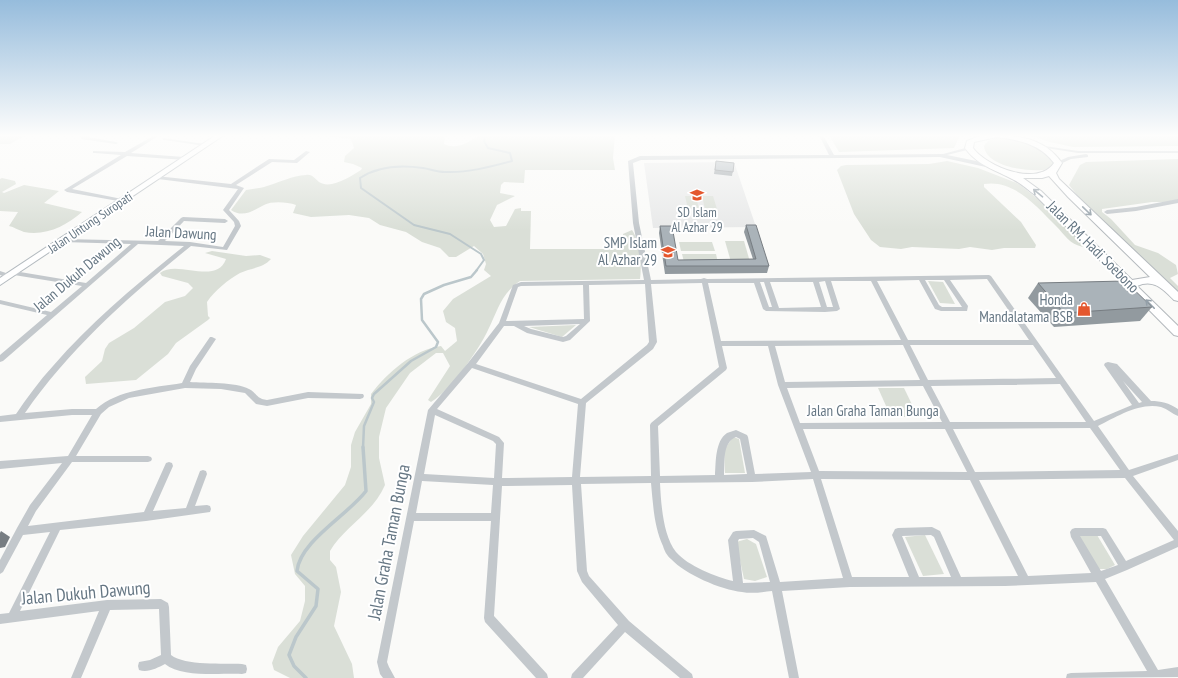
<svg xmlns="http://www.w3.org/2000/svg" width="1178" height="678" font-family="'PT Sans Narrow',sans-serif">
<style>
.built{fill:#e8e9e9}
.green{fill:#dadfd7}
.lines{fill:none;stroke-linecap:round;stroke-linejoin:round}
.stream-far2{stroke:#bbc7cb;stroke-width:2}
.stream-far1{stroke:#bbc7cb;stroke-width:2.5}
.stream{stroke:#bbc7cb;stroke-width:3.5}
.secondary-casing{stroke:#b3babf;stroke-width:2}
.primary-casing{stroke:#b5babe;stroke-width:2}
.minor{fill:#c3c8cc;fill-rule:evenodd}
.secondary{fill:#fff;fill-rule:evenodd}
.primary{fill:#fff;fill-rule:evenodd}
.wall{fill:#929a9f}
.shaded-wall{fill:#777d82}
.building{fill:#aab3b9;stroke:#777d82}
.oneway{stroke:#939fa8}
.labels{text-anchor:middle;stroke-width:4;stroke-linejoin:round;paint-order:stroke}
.far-poi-label{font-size:13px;fill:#657683;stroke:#fff}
.far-street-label{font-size:13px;fill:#657683;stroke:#fff}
.street-label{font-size:15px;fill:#657683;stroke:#fff}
.poi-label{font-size:15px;fill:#657683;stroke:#fff;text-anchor:end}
.near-street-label{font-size:18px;fill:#657683;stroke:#fff}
</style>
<rect width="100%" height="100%" fill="#fafaf8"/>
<polygon class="built" points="734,162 756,227 653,228 644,163"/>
<g class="green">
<polygon points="0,135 26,135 10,144 0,144"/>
<path d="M314 135H445L444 144C456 150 469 143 478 135H615L613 158 615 170H525L524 183 504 182 501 185 500 193 515 196 497 205 490 220 494 227 506 226 515 209 521 208V211H531L530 249H624L623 234 632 230C640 241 642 265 640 279L520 281C501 294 498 310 488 330 478 351 451 390 431 402L428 400 450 366 443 353H436L410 373 386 408 379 437V458L385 485C373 513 345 526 330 551V560L336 567 341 592 334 626 352 664 354 678H290L274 670 272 663 278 647 300 621 305 601V586L295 574 291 555 303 536 345 485 351 467V445L355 432 371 404V394C388 372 413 350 441 346L445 351 457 341 455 328 446 322 443 311 453 299 491 276 484 270 486 264 483 254 474 246 456 257H449L440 248 422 242 406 232 380 225 369 218 349 215 311 217 293 213 296 205C287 202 272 201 264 205 252 211 243 218 231 210L246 190C253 189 261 188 267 186 280 182 292 176 306 175 312 174 314 178 319 182 331 190 351 176 361 170L362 168 353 164 344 162 345 156 354 148 351 139Z"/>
<polygon points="829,135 960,135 954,148 839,152"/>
<polygon points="1029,135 1178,135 1178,146 1073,147 1050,142"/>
<path d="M1007 137 1046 148 1057 159 1049 169C1033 173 986 168 984 146 988 138 998 137 1007 137Z"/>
<polygon points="1178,159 1178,202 1152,202 1102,209 1102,212 1111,219 1135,245 1158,253 1176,265 1178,274 1170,278 1178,286 1178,296 1085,205 1069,185 1080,165 1086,162"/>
<path d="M947 161 978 168 1019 184 1048 207 1084 244 1083 247C1069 244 1065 235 1056 226 1037 207 1014 179 984 184V187L1021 222 1036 245 1035 248H1004L992 250 970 247 959 249 912 247 901 249 880 247 871 240 854 214 837 170 841 166 846 165 929 164Z"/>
<path d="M2 178 15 181 16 184 2 192 4 193 24 185 59 191 44 203 82 212C66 226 46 236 24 232 18 230 14 227 9 226L18 212 0 211V179Z"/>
<polygon points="685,196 696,196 699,209 688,209"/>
<polygon points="702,196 713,196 717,209 705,209"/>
<polygon points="725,241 744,241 750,262 731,262"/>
<polygon points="679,242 712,242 715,251 681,251"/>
<path d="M212 251 246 256 260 255 271 259C263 268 251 268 240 273 228 280 215 290 207 302L208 316 210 318 208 320 176 343 168 354 136 380 86 384 85 377 102 361 105 349 109 343 134 328 165 302 185 296 193 288 188 283 162 276 160 273C177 259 216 286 226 259L205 253Z"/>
<polygon points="682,254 716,254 718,263 684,262"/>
<polygon points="928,281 943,282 955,304 940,303"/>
<polygon points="576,325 562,337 529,327"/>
<polygon points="878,388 904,388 918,417 891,417"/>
<polygon points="733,437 739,439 745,473 725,473 724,450"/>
<polygon points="925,535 944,574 923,576 905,537"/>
<polygon points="1076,535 1097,535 1115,565 1107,569 1095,569"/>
<polygon points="747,539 756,544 767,577 755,581 744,579 736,542"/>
</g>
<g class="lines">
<path class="stream-far2" d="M476 271 484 260 481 254 450 234 414 225 361 188 360 178C378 166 402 165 423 168 430 169 437 172 445 172 467 173 490 167 512 161L510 153 488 148 484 141 486 135"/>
<polyline class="stream-far1" points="363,448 364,426 374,402 372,398 374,394 411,361 436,347 438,342 422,320 421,299 424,294 444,285 471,277 477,270"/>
<path class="stream" d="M306 678 294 666 289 655 296 637 316 606 318 589 297 571C300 541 348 515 366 491L363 447"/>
<defs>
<polygon id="secondary" points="216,135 224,135 0,285 0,278"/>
<path id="primary" d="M982 135C1013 135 1042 135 1062 163L1056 173 1059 179 1178 292V301L1174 300C1164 290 1154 278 1137 286L1178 326V336L1174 335 1035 195C1028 190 1022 184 1014 180 996 170 978 166 965 148L967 141ZM997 137C1019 140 1040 144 1054 163 1038 187 987 167 973 148L974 142ZM1049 176 1068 197 1150 277 1132 280 1041 191 1023 178H1042Z"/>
</defs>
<use href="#secondary" class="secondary-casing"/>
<use href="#primary" class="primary-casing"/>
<g class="minor">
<polygon points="85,135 90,135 88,137 116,142 118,143 116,144 81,139 81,137"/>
<polygon points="155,135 160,135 131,153 184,157 186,158 186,160 127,156 72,189 122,199 124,200 124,202 67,192 64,190 121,155 95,153 93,153 93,151 125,152"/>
<path d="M819 135H823L834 155 943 154 969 147 971 148V149L947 155 986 163 989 165 986 167 940 157 641 160 633 163 639 223 651 280 701 279 704 278 707 279 989 275 991 276 1094 421 1132 405 1104 365 1105 363 1108 362 1117 364 1151 401C1161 401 1169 403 1178 409V416C1172 414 1168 409 1161 407 1140 402 1116 417 1098 426L1129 470 1178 454V460L1133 476 1178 531V547L1127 570 1105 579 1158 670 1178 667V677L1066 678 1067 674 1071 673 1147 671 1096 582 1005 586 850 587 782 591 799 678H789L772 591C762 592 752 594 742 592 721 590 685 574 671 559 667 556 664 550 663 546 654 527 653 504 651 483L581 484 587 571 589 576 629 621 692 674 693 678H680L625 632 583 678H571L572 674 618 625 582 582 577 571 572 485 502 486 494 616 547 674 548 678H536L485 622 484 618 491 521H414L387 662 389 667 395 678H383L380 674 377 662 428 410 468 363 499 323 513 285 521 282 644 280 633 223 628 161 640 156 829 155ZM987 279 1029 340H908L877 281 919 280 935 309 941 311H967L968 306 950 280ZM925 280H944L962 307H942L939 305ZM825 281 833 307H827L819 282ZM831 281H871L901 340 721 341 708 283H754L763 309 766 311 825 312 837 311 840 309ZM760 282H764L772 307H769ZM770 282H813L821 307 779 308ZM702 283 719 367 651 423 650 425 651 476 580 477 586 403 653 349 657 342 651 284ZM645 284 649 342 647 345 581 399 476 364 504 326H514L527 333 563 342 570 340 590 321 589 285ZM583 285 584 319 506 321 518 287 521 286ZM580 324 566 336 563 337 531 329 524 326ZM903 345 920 380 785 382 775 346ZM910 345H1033L1056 378 928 380ZM722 346H768L778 385 811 472 755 474 748 437 747 435 736 430C733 431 730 432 727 433 715 441 716 462 715 475L660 476 658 426 726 370 727 368ZM472 368 578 404 572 477 502 478 504 443 499 437 437 409ZM1123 381 1142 402 1139 403ZM1060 384 1086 422H950L931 386ZM923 386 942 422 800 423 787 388ZM435 415 493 441 496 444 494 478 424 474ZM1090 428 1120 470 975 472 953 429ZM803 429H945L967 472 819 471ZM736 437 740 439 747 474 724 475C725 462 722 443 736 437ZM1125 478 1174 540 1126 561 1106 529 1103 528H1075L1072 529 1070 532 1071 537 1091 573 1028 576 979 480ZM813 479 843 578 780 582 766 536 754 530 736 531 733 532 728 540 733 581C716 577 688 566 676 552 663 536 661 503 660 483L752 482ZM821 479 970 480 1018 576 961 577 940 531 932 527 898 528 895 529 892 535 909 577H852ZM422 481 493 485 491 513H416ZM931 535 934 537 951 577H919L902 536ZM1080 536H1101L1118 565 1101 571ZM753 538 759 542 770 582 743 583 738 541 739 539Z"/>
<polygon points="163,138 205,144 207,145 205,146 165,140 163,140"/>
<polygon points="1038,145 1078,151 1178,151 1178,153 1078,153 1040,147 1038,146"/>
<path d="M306 151 310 152 297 163 272 162 236 185 244 188 229 210 239 221 241 226 227 250 191 246C129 296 70 348 25 413L72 409H96C119 389 153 388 182 383L190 366 210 337H212L216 339 196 369 190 382C205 383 236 382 249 389 257 393 256 399 267 400L308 392 363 394 364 396 363 398 360 399 308 398 267 406 256 404 245 393 221 389 185 388 129 398 109 407 101 414 76 456H148L151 457 152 459 151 461 148 462H72L36 511 28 526 144 512 166 463 169 462 172 463 173 466 153 511 186 508 200 471 203 470 206 471 207 474 195 506 207 505 210 506 211 509 210 512 146 521 60 530 20 611 107 600 161 599 168 603 169 607 171 655C185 666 224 663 242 664L246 665 247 669 246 673 242 674C220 673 182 678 165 664 157 668 148 673 139 670L138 666 139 662 150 660 161 655 159 609 110 610 81 678H71L99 611 0 624V614L9 613 50 532 23 535 3 572 0 574V560L17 528 30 505 62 463 0 469V461L68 456 92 415H72L0 422V416L16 414C27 398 39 381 53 366 92 321 138 283 184 246L138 244 3 361 0 362V355L47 315 0 304V300L51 312 82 286 14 275 11 273 14 271 86 283 131 244 63 242 61 241V239L158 241 181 218 183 217 225 219 228 221 225 223 184 221 165 241 190 242 223 247 235 226 234 222 223 210 238 189 158 179 156 178V176L231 184 269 159 294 160Z"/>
<polygon points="1086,154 1088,155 1088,157 1071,159 1058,165 1055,163 1068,157"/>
<polygon points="1178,199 1178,203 1136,211 1107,214 1104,212 1107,210 1136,207"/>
<polygon points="0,271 12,275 13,276 10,278 0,275"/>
</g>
<use href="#secondary" class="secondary"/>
<use href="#primary" class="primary"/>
</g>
<g class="wall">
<polygon points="716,161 734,163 732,176 714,174"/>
<polygon points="746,225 769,266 767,273 665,274 659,233 660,226 678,260 753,259 744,232"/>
<polygon points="1038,283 1152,307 1140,321 1054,327 1028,298"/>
</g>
<polygon class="shaded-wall" points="1,531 10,537 5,547 0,548 0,533"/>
<g class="building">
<polygon points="716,161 734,163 733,172 715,170"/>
<polygon points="746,225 756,225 769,266 666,266 660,226 672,226 678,260 756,259"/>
<polygon points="1125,281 1152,307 1064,313 1038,283"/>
</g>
<defs><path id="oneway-shaft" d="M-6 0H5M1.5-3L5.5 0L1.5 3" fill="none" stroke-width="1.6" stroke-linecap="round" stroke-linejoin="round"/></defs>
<g class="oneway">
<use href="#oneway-shaft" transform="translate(1038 193) rotate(-140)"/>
<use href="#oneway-shaft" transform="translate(1087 211) rotate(44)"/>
<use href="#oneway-shaft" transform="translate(1150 304) rotate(-135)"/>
</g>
<linearGradient id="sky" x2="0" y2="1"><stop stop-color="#96bcdc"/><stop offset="0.59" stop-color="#fdfdfc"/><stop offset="1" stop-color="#fdfdfc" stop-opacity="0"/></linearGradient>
<rect width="1178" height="230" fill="url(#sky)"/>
<defs>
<symbol id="school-bare" viewBox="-9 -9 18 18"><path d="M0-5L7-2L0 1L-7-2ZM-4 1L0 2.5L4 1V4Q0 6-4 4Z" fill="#e4572e" stroke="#fff" stroke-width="2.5" paint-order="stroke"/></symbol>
<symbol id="shop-bare" viewBox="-9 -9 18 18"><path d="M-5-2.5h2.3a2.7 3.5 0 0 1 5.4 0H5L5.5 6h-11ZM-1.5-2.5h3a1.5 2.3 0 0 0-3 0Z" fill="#e4572e" stroke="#fff" stroke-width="2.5" paint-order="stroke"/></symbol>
</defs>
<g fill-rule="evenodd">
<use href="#school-bare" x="687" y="185" width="20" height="20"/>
<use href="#school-bare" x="658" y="242" width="20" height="20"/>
<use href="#shop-bare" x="1074" y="299" width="20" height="20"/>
</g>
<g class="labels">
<g class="far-poi-label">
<text x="697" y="217">SD Islam<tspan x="697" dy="15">Al Azhar 29</tspan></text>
</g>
<g class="far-street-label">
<text transform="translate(90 222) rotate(-34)" y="5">Jalan Untung Suropati</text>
</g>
<g class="street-label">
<text transform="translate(181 233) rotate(3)" y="5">Jalan Dawung</text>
<text transform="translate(1093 247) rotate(45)" y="5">Jalan RM. Hadi Soebono</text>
<text transform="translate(77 274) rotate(-40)" y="5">Jalan Dukuh Dawung</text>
<text x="873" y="416">Jalan Graha Taman Bunga</text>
</g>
<g class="poi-label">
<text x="657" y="248">SMP Islam<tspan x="657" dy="17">Al Azhar 29</tspan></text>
<text x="1073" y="305">Honda<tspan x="1073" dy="17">Mandalatama BSB</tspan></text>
</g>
<g class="near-street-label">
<text transform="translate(389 542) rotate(-79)" y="6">Jalan Graha Taman Bunga</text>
<text transform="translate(86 593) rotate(-5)" y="6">Jalan Dukuh Dawung</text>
</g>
</g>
</svg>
